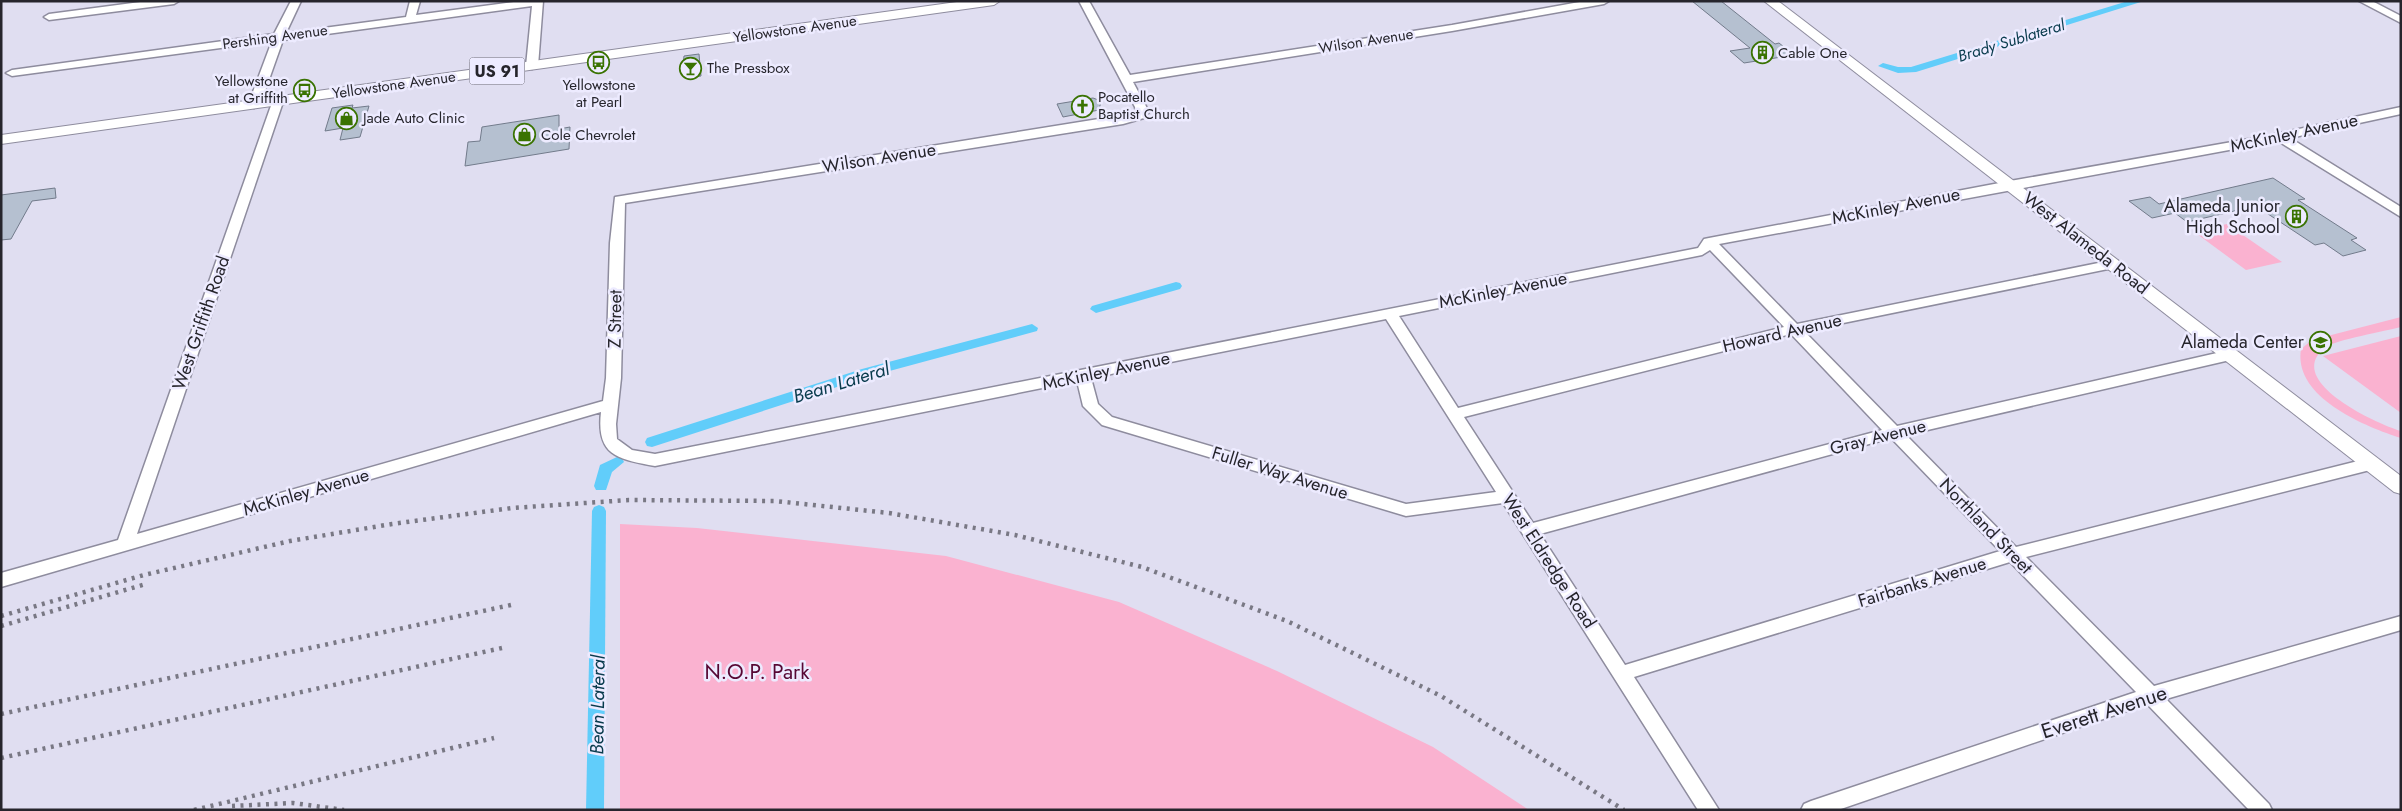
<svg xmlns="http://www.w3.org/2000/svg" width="2402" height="811" font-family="Jost,sans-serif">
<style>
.green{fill:#fab2d0}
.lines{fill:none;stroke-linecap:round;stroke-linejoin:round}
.canal{fill:#61cdfa;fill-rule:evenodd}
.building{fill:#b5c0d0;stroke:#727b8b}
.minor-casing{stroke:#8e8c9e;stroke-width:3}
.major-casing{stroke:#8e8c9e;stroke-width:2}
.minor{fill:#fff;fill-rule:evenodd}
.major{fill:#fff;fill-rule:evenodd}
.rail{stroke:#797884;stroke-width:4.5;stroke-dasharray:3 5.5;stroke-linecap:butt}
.labels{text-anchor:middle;stroke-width:5;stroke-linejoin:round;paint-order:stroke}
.far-street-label{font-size:15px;fill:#26252c;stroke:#edebff}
.far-poi-label{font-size:15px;fill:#26252c;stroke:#edebff;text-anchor:start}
.far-water-label{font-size:16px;font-style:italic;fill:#093b4d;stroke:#edebff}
.shield{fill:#edebff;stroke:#62606b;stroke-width:1}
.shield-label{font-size:16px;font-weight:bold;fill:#26252c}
.street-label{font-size:18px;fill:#26252c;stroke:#edebff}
.poi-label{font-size:18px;fill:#26252c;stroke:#edebff;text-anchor:end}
.water-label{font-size:19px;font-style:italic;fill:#093b4d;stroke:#edebff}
.near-park-label{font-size:21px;fill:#570734;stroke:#edebff}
.near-street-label{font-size:21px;fill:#26252c;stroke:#edebff}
</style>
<rect width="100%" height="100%" fill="#e0def1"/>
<g class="green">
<polygon points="2227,224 2282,262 2246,270 2193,231"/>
<path d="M2401 317V327C2386 331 2335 340 2326 347 2281 380 2377 424 2401 431V438C2364 426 2293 397 2301 349L2312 340Z"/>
<polygon points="2401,336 2401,413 2323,356"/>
<polygon points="620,524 697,528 946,556 1119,602 1277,671 1433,747 1529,810 620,810"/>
</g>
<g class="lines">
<g class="canal">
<polygon points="2128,1 2144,1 1916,72 1898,73 1878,66 1883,63 1898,67 1911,67"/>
<polygon points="1176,282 1180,283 1182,286 1180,289 1096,313 1090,309 1092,306"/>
<polygon points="1032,324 1038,328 1037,331 871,376 652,447 647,446 645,442 647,438 862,369"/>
<polygon points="617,457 622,458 624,462 612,472 606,490 596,490 594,486 600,465"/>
<polygon points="599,505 604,507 606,511 604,810 586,810 592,511 594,507"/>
</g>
</g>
<g class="building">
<polygon points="1692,1 1721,1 1775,44 1779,43 1794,55 1744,63 1730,51 1750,48"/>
<polygon points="699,54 701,76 686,78 685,74 682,74 684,56"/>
<polygon points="1093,98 1101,101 1099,110 1063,117 1057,104"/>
<polygon points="353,105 352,108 369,106 360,137 340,140 343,128 325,131 332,108"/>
<polygon points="559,115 559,129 570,127 569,149 465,166 468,142 480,141 482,127"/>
<polygon points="2273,178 2305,199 2298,200 2357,238 2351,240 2366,250 2343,256 2324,243 2315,245 2256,206 2187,222 2175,213 2152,218 2129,201 2150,197 2159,204"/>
<polygon points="55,188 56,198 32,201 11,239 1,240 1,195"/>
</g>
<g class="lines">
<defs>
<g id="minor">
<polygon points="148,1 179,1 174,4 49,20 44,17 49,14"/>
<polygon points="291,1 301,1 286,33 406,17 410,1 420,1 416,15 521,1 543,1 538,66 532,69 526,66 532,6 283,40 260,105 254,108 248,105 272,41 12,76 6,73 12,70 274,34"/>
<path d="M1079 1H1089L1130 75 1452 25 1585 1H1609L1604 4 1452 31 1133 82 1149 112 1144 118 1123 124 625 203 621 378 616 424 617 439 632 450 655 454 1698 248 1704 239 1709 238 2010 181 2266 136 2401 107V114L2290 138 2401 207V217L2278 141 1719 244 1797 324 2113 260 2118 261 2120 264 2118 267 2113 268 1804 331 1897 426 2230 350 2235 352 2237 355 2235 358 2230 360 1906 435 2016 547 2370 458 2376 460 2378 464 2376 468 2370 470 2026 557 2154 686 2401 616V630L2166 699 2269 804 2272 810H2249L2147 704 1838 810H1801L1804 804 1811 801 2136 692 2010 562 1634 677 1719 810H1698L1503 503 1406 516 1102 425 1083 406 1077 381 655 466C618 459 596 456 601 412L1 587V573L118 540 273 100H281L283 102 137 534 603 401 606 378 610 243 615 197 1136 113 1135 107ZM1710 250 1784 327 1458 408 1399 316 1702 255ZM1386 319 1496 492 1406 504 1112 417 1098 404 1091 378ZM1791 334 1882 430 1533 523 1464 417ZM1891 438 2000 551 1625 665 1540 534Z"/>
<polygon points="2359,1 2372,1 2401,16 2401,23"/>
</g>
<g id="major">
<polygon points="964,1 1000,1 994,5 1,144 1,135"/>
<polygon points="1764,1 1778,1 2401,476 2401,494 2394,492"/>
</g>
</defs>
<use href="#minor" class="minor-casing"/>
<use href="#major" class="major-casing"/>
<use href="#minor" class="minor"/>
<use href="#major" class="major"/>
<g class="rail">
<polyline points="1,616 144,575 290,541 392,524 512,508 629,500 775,501 889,513 1015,535 1142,567 1287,621 1441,696 1624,810"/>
<polyline points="1,626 146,584"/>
<polyline points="1,714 511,605"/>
<polyline points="1,758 502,648"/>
<polyline points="232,806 293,803 344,810"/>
<polyline points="194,810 494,738"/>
</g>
</g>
<defs>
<symbol id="building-ring" viewBox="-11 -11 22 22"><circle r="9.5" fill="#edebff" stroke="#3a7302" stroke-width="1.5"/><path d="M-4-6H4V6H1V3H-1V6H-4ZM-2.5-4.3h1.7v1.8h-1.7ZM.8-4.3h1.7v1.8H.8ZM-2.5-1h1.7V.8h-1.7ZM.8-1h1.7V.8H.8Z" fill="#3a7302"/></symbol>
<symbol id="bus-ring" viewBox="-11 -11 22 22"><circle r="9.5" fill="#edebff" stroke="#3a7302" stroke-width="1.5"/><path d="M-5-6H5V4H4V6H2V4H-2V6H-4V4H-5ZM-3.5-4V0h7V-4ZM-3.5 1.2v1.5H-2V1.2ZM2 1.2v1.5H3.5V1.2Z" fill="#3a7302"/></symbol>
<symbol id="bar-ring" viewBox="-11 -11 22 22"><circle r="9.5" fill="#edebff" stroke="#3a7302" stroke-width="1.5"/><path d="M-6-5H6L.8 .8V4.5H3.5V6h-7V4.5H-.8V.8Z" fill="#3a7302"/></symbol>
<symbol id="church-ring" viewBox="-11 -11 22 22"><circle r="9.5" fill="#edebff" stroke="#3a7302" stroke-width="1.5"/><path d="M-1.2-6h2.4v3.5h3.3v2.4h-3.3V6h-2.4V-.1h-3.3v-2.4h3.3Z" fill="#3a7302"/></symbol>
<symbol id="shop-ring" viewBox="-11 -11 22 22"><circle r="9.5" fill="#edebff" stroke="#3a7302" stroke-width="1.5"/><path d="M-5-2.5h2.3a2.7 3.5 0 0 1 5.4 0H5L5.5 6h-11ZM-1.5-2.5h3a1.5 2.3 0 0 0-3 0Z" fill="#3a7302"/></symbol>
<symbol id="school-ring" viewBox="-11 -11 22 22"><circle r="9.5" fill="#edebff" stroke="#3a7302" stroke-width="1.5"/><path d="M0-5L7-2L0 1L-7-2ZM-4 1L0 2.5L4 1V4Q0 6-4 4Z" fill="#3a7302"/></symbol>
</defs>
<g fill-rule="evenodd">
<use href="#building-ring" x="1750" y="40" width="25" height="25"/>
<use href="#bus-ring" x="586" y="50" width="25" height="25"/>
<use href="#bar-ring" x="678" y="56" width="25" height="25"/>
<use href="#bus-ring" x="292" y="78" width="25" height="25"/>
<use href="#church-ring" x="1070" y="94" width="25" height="25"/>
<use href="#shop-ring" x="334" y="106" width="25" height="25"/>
<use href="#shop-ring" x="512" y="122" width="25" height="25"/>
<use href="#building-ring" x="2284" y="204" width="25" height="25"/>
<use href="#school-ring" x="2308" y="330" width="25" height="25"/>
</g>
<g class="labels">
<g class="far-street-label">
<text transform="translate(795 29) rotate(-8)" y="5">Yellowstone Avenue</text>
<text transform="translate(275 37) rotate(-8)" y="5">Pershing Avenue</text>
<text transform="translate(1366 41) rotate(-9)" y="5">Wilson Avenue</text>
<text transform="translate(394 85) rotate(-8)" y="5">Yellowstone Avenue</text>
</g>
<g class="far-poi-label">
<text x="1778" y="58">Cable One</text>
<text x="707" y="73">The Pressbox</text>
<text x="288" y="86" text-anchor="end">Yellowstone<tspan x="288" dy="17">at Griffith</tspan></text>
<text x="599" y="90" text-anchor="middle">Yellowstone<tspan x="599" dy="17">at Pearl</tspan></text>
<text x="1098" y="102">Pocatello<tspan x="1098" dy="17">Baptist Church</tspan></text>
<text x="363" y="123">Jade Auto Clinic</text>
<text x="541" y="140">Cole Chevrolet</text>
</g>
<g class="far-water-label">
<text transform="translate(2011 40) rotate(-17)" y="6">Brady Sublateral</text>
</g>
<rect class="shield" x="469.5" y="57.5" width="55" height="27" rx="4"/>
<g class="shield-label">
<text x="497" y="77">US 91</text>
</g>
<g class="street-label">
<text transform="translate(2294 133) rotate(-12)" y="6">McKinley Avenue</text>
<text transform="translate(879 158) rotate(-9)" y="6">Wilson Avenue</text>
<text transform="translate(1896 206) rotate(-11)" y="6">McKinley Avenue</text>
<text transform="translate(2086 243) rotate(38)" y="6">West Alameda Road</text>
<text transform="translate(1503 290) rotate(-11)" y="6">McKinley Avenue</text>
<text transform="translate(615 319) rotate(-89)" y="6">Z Street</text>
<text transform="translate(201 323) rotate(-71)" y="6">West Griffith Road</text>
<text transform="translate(1782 333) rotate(-13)" y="6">Howard Avenue</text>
<text transform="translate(1106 371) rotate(-12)" y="6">McKinley Avenue</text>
<text transform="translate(1878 437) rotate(-14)" y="6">Gray Avenue</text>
<text transform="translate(1280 473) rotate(17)" y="6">Fuller Way Avenue</text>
<text transform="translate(306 492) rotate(-16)" y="6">McKinley Avenue</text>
<text transform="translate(1986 526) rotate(46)" y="6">Northland Street</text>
<text transform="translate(1549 561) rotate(57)" y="6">West Eldredge Road</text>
<text transform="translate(1922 582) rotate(-17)" y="6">Fairbanks Avenue</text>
</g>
<g class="poi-label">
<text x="2280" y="212">Alameda Junior<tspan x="2280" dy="21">High School</tspan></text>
<text x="2304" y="348">Alameda Center</text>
</g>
<g class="water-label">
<text transform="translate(841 382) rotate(-17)" y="7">Bean Lateral</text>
<text transform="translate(597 705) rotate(-89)" y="7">Bean Lateral</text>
</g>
<g class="near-park-label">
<text x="757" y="679">N.O.P. Park</text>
</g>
<g class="near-street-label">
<text transform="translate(2104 712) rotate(-18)" y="7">Everett Avenue</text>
</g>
</g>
<rect width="2402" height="811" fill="none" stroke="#26252c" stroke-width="5"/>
</svg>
